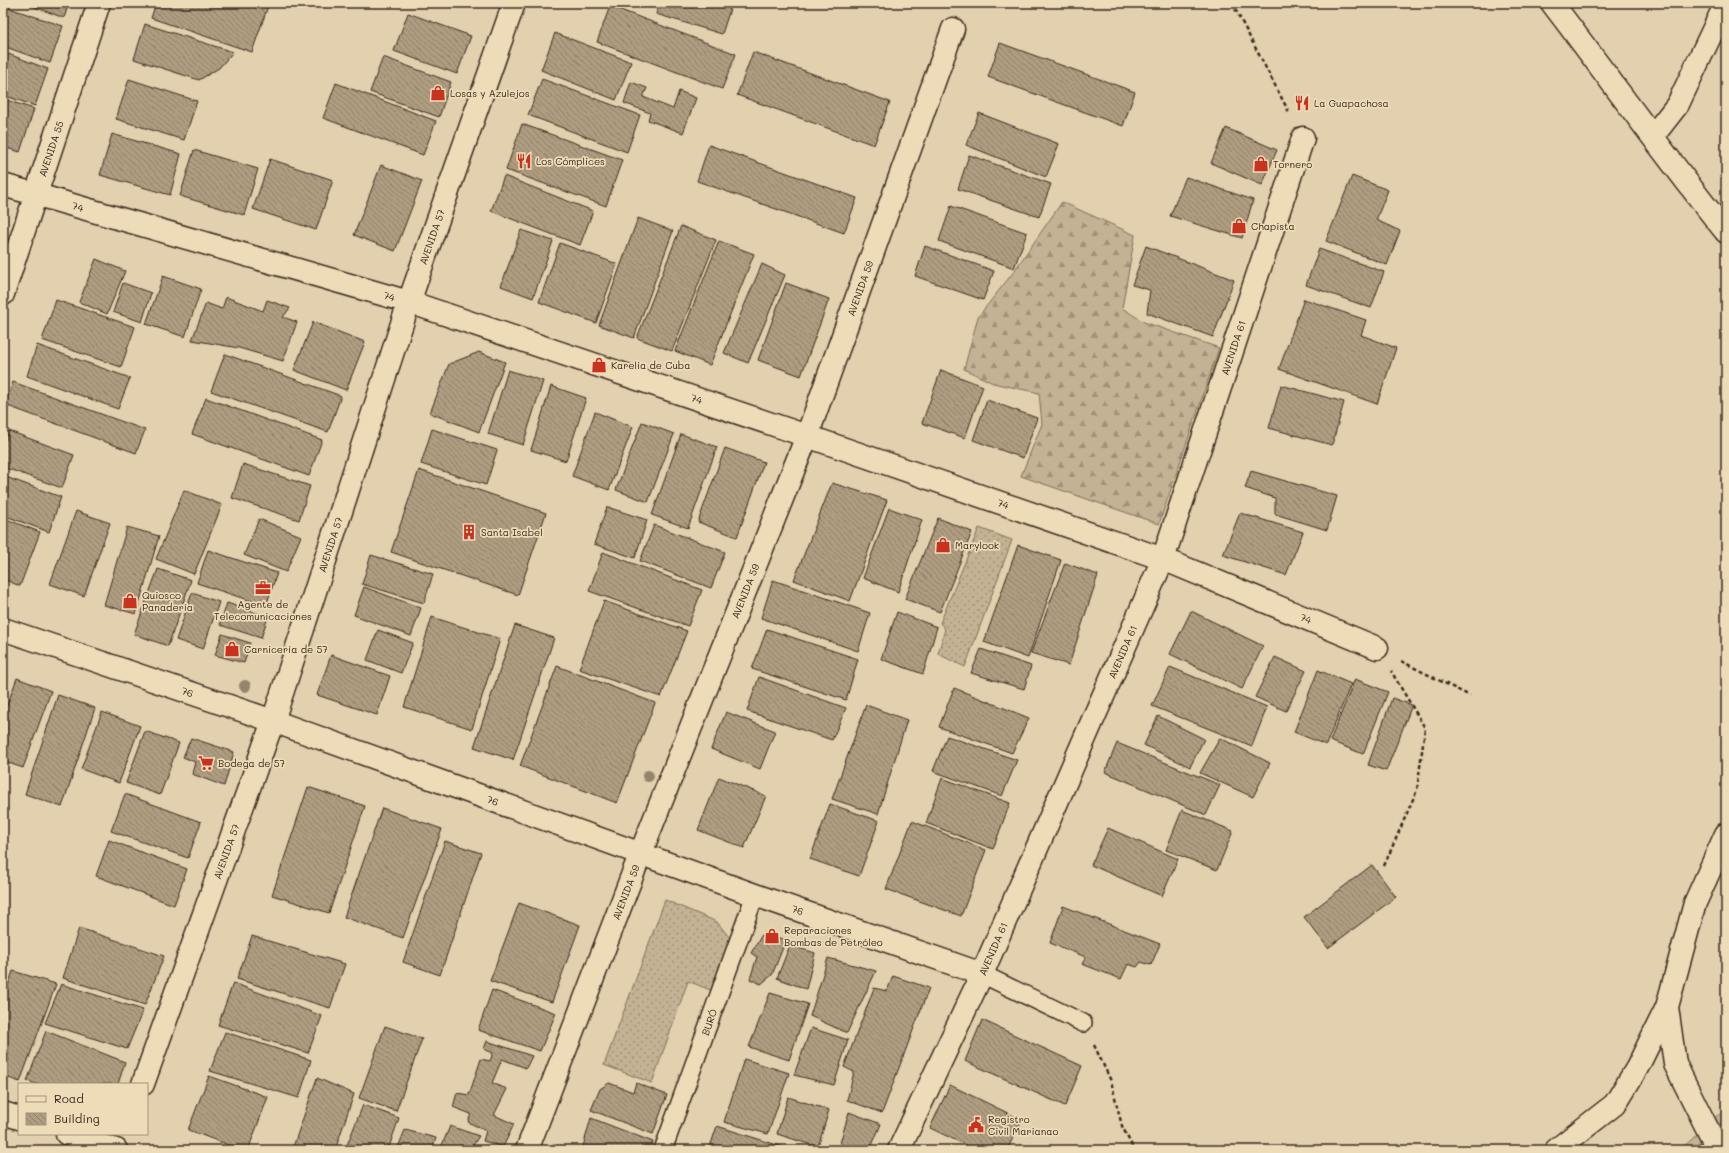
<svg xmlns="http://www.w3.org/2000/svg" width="1729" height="1153" font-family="Mali,sans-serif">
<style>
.grass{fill:url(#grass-dots);stroke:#806e59}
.forest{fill:url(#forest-firs);stroke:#806e59}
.building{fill:url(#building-back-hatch);stroke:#3b2a1e}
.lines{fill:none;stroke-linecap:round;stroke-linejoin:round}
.service-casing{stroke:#3b2a1e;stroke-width:20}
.minor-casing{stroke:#3b2a1e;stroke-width:25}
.tertiary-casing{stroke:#3b2a1e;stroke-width:25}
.path{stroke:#3b2a1e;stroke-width:2.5;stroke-dasharray:4 3;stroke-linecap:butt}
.service{stroke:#eedbb8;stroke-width:17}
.minor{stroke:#eedbb8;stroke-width:22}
.tertiary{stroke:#eedbb8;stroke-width:22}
.tree{fill:#95846c}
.labels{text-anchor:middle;stroke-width:3.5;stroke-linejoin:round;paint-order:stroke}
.poi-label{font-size:10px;fill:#3b2a1e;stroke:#eedbb8;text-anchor:start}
.street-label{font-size:10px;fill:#3b2a1e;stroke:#eedbb8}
</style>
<defs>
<pattern id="grass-dots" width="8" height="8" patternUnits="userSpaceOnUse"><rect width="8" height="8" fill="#c4b294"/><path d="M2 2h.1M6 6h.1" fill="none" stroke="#a09178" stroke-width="1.8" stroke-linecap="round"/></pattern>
<pattern id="forest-firs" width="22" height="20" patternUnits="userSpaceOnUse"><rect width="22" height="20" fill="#c4b294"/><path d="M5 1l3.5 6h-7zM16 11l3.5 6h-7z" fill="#a09178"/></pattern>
<pattern id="building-back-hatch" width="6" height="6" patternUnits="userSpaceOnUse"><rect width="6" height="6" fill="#af9d81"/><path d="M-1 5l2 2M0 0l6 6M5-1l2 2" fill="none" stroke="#908069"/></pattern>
</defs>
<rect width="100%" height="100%" fill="#e3d0af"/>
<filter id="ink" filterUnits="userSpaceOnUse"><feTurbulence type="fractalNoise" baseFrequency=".025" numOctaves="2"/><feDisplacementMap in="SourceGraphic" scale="8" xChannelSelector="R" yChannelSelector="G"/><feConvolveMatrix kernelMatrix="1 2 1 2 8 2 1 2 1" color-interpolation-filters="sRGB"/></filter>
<g filter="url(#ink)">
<g class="grass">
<polygon points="979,528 1012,540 965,667 938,654 945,629 940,623"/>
<polygon points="665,900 717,922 733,942 715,992 688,981 652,1083 604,1065"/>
</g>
<g class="forest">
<polygon points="1062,202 1135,235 1122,308 1144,322 1219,348 1159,524 1021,476 1042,424 1039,393 993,383 964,369 978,317 1012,274"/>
<polygon points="1726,1108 1726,1150 1680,1150"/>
</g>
<g class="building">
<polygon points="24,3 69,3 64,18"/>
<polygon points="156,3 269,3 252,52 151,18"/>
<polygon points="659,3 732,3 722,34 656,14"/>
<polygon points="3,6 63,26 50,63 3,46"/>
<polygon points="610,6 736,54 722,89 597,42"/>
<polygon points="408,13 471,36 457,74 394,51"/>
<polygon points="145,24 233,52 219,68 199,80 134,59"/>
<polygon points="555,33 631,62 616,100 541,70"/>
<polygon points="1000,43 1135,92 1123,126 988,77"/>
<polygon points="3,52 48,69 35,106 3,95"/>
<polygon points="753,52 890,102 874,145 737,95"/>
<polygon points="383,57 451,82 439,117 370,92"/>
<polygon points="129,79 197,101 184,140 116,119"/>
<polygon points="542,79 640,115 627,152 528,115"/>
<polygon points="631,82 647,88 643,97 673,109 679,91 696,98 683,133 648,120 650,113 624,103"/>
<polygon points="336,83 436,121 423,155 323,118"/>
<polygon points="3,99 34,109 20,152 3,147"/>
<polygon points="979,113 1059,144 1046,177 966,145"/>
<polygon points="522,124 622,160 606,206 506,170"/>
<polygon points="1226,128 1277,150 1262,185 1211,163"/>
<polygon points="112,134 181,154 170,195 100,175"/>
<polygon points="709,145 857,198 844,233 697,181"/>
<polygon points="194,150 258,169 244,215 180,196"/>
<polygon points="969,155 1051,184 1039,217 958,189"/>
<polygon points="270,159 333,180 316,230 253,209"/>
<polygon points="381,165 422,181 395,251 354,235"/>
<polygon points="504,176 593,211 580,245 491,211"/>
<polygon points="1352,176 1388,190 1376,220 1400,231 1387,265 1326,241"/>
<polygon points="1186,177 1253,200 1242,238 1170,216"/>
<polygon points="951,206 1027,233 1014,268 939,241"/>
<polygon points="638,218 673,231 634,338 599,325"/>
<polygon points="681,226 716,240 672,351 637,338"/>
<polygon points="521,230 553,241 533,298 501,286"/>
<polygon points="719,241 754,254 710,365 675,351"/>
<polygon points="560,243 617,264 596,323 539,302"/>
<polygon points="925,246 994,271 983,300 915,276"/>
<polygon points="1146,246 1234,280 1213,337 1147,313 1150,290 1132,285"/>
<polygon points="1319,249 1384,272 1371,308 1306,285"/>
<polygon points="96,259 125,271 107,314 79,302"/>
<polygon points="762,264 785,275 748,363 724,353"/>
<polygon points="163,276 201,289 185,337 146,324"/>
<polygon points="123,283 151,293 142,322 113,312"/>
<polygon points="786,283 829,299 801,376 758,360"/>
<polygon points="226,297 263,311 267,300 290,308 283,317 297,322 283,361 239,348 192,340 206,303 222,309"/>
<polygon points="1304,299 1366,320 1361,335 1396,348 1377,404 1279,369"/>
<polygon points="56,300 135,327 121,367 42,340"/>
<polygon points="313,322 365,342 346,390 294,370"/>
<polygon points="37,345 130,378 118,409 27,376"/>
<polygon points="479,352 505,362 479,432 430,413 449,364"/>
<polygon points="225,354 341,396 328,432 211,391"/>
<polygon points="508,370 543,381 523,445 488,434"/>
<polygon points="941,370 983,386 965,438 922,423"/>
<polygon points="13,382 145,430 136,453 5,405"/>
<polygon points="1281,385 1344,402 1332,445 1269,428"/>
<polygon points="551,386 586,398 566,461 531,450"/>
<polygon points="206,398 322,440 309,476 192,434"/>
<polygon points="987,400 1037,418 1023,458 973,440"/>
<polygon points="595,412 633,427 609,490 572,476"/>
<polygon points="642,422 674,434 648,502 616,490"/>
<polygon points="432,429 497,450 486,485 421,464"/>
<polygon points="9,431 74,455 62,488 3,467 3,447"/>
<polygon points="681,434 717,447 688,528 652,515"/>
<polygon points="725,448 764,462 737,537 698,522"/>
<polygon points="243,464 310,486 299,520 232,498"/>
<polygon points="419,470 546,513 518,595 391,552"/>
<polygon points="1251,471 1337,496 1327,530 1275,514 1275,498 1245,488"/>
<polygon points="3,476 61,497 49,532 3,515"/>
<polygon points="832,483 887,500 850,601 794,580"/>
<polygon points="184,490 222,505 194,574 156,559"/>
<polygon points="607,507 647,520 635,558 594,544"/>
<polygon points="889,508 922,520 898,592 863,578"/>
<polygon points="76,511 110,523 84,596 50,584"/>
<polygon points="1240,513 1303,532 1286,575 1223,555"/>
<polygon points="3,518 40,532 20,586 3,579"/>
<polygon points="938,518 972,532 940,612 905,599"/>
<polygon points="259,519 301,536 286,572 244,555"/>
<polygon points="654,525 725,552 711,588 640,561"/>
<polygon points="127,527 159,536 136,614 104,605"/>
<polygon points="1018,545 1061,560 1028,658 984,642"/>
<polygon points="208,550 277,573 266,606 197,583"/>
<polygon points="603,552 702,590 688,626 589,591"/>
<polygon points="371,555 433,574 424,603 362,584"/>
<polygon points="1065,563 1098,575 1069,665 1031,653"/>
<polygon points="158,569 191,580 168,646 134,634"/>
<polygon points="773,580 870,613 858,651 761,618"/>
<polygon points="364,587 421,608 411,636 354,615"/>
<polygon points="192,593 219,602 203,649 176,640"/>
<polygon points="604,601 687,631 661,697 579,669"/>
<polygon points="227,603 268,617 261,638 220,625"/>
<polygon points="1191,611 1263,646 1242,689 1170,654"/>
<polygon points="897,612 937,627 923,674 881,659"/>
<polygon points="432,617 500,639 472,729 404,707"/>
<polygon points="515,625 554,638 513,760 474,747"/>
<polygon points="767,629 858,659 846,700 752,669"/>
<polygon points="378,630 413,643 401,673 367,660"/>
<polygon points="222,634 250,643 244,663 215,655"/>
<polygon points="981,649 1031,666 1024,689 971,673"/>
<polygon points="331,655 390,676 377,715 317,695"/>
<polygon points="1275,657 1306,671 1286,711 1255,697"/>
<polygon points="557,666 655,703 617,803 520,766"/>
<polygon points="1170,667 1267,707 1252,746 1152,706"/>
<polygon points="1318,670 1351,684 1326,745 1294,732"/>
<polygon points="759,677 846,708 832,740 747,711"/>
<polygon points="17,678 51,691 23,768 3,761 3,716"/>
<polygon points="1355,679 1388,692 1363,754 1330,741"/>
<polygon points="954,688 1029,718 1012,753 939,727"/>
<polygon points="58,695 95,708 62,807 25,794"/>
<polygon points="1392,698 1412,705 1386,771 1368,765"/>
<polygon points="866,705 907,720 878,814 832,799"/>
<polygon points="102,712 140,726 119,783 81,769"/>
<polygon points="726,712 775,731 760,769 711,749"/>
<polygon points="1158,716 1204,739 1190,767 1144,745"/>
<polygon points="145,731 179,743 160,795 126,783"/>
<polygon points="947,736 1017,760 1002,796 933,771"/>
<polygon points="191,738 234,752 224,786 192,774 195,762 183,757"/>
<polygon points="1220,738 1270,763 1253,797 1200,773"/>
<polygon points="1117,743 1220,785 1206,815 1105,772"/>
<polygon points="719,777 766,796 744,848 698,830"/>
<polygon points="942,778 1010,803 993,849 926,823"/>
<polygon points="308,787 365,806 329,913 272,895"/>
<polygon points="125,794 201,822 188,858 111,831"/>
<polygon points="830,804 879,821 859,876 810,859"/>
<polygon points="382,808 442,829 403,938 344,917"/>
<polygon points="1182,810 1233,831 1217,870 1166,850"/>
<polygon points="912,821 986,850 961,916 886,889"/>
<polygon points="1108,828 1178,859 1162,896 1091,865"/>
<polygon points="109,840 187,869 174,905 96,876"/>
<polygon points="445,841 481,853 440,975 403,962"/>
<polygon points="1372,865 1396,897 1328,948 1304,917"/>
<polygon points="519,903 580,925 552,1002 490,981"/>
<polygon points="1063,906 1160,944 1151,965 1141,962 1137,967 1128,964 1121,979 1082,964 1086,957 1050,943"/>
<polygon points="79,928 164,956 145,1005 63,978"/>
<polygon points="763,933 786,940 772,975 761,984 750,979 757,957 751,953"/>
<polygon points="252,936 345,964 330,1008 237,979"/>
<polygon points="790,945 815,953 806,989 777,978"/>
<polygon points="828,958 876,971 847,1033 810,1016"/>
<polygon points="13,971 56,984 20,1082 3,1076 3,1000"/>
<polygon points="893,976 929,988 882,1113 847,1100 854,1072 844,1067 874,988 887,991"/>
<polygon points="233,983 322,1016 308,1053 218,1025"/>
<polygon points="61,984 143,1010 127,1049 45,1023"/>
<polygon points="492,990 556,1013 540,1051 478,1030"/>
<polygon points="770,993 808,1004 789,1060 749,1047"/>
<polygon points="982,1020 1082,1066 1065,1106 965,1061"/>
<polygon points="385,1026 422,1039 396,1111 359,1098"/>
<polygon points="811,1028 848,1040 834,1085 794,1075"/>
<polygon points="46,1031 125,1062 118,1084 37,1084 27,1081"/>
<polygon points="225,1032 311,1060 299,1098 210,1071"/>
<polygon points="487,1041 532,1056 526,1068 502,1059 492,1083 507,1089 494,1115 514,1124 503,1147 483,1141 486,1131 468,1122 471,1114 453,1107 457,1093 469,1095 481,1059 490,1061 493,1053 484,1049"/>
<polygon points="744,1059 789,1073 768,1134 724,1122"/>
<polygon points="209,1076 268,1097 248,1150 242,1150 188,1130"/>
<polygon points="317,1078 354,1094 335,1150 292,1150"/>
<polygon points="609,1083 633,1092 636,1083 667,1095 653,1134 591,1110 600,1089"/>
<polygon points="950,1085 1022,1120 1007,1150 976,1150 930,1128"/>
<polygon points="788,1097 829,1110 818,1147 777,1134"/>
<polygon points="363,1105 399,1118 388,1150 345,1150"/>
<polygon points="849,1112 881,1124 870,1150 838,1150"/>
<polygon points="591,1118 653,1142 650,1150 582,1150"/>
<polygon points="450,1126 479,1136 473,1145 485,1150 440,1150"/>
<polygon points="717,1126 793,1150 709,1150"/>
<polygon points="405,1130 436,1138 432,1150 397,1150"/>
</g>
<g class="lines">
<defs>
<g id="service">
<polyline points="982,974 1083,1023"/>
<path id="s1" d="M663 1150 755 895"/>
</g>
<g id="minor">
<path d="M1552 3C1610 79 1666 157 1726 232"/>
<polyline points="1653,136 1678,104 1724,7 1722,3"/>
<path id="s2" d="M3 185 409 302 807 436 1163 559 1377 648"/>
<path id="s3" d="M3 294 99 3"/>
<polyline points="1667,1007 1675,1064 1718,1150"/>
<path id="s4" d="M143 1084 273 721 409 302 514 3"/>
<polyline points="3,1113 19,1118"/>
<polyline points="67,1134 116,1150"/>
<path id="s5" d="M527 1150 640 855 807 436 953 29"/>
<path id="s6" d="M899 1150 982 974 1163 559 1303 138"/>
<polyline points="1556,1150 1615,1104 1637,1068 1667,1007 1695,903 1726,834"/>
</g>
<g id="tertiary">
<path id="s7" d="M3 629 273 721 755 895 982 974"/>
</g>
</defs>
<use href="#service" class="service-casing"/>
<use href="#minor" class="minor-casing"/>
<use href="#tertiary" class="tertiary-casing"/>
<g class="path">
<polyline points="1232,3 1290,114"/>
<polyline points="1401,661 1470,696"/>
<polyline points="1384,866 1417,790 1425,728 1391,671"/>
<polyline points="1094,1045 1111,1081 1122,1126 1134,1150"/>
</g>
<use href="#service" class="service"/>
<use href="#minor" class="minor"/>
<use href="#tertiary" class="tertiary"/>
</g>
<g class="tree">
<circle cx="245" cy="686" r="6"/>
<circle cx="648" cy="776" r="6"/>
</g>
</g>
<defs>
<symbol id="shop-bare" viewBox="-9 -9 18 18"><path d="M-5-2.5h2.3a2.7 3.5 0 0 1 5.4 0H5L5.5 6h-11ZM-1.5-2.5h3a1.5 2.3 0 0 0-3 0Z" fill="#c8321e" stroke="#eedbb8" stroke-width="2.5" paint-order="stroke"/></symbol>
<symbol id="restaurant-bare" viewBox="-9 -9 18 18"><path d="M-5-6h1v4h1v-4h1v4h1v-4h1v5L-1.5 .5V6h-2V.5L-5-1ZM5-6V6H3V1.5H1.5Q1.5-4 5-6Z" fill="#c8321e" stroke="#eedbb8" stroke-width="2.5" paint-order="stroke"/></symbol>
<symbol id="building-bare" viewBox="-9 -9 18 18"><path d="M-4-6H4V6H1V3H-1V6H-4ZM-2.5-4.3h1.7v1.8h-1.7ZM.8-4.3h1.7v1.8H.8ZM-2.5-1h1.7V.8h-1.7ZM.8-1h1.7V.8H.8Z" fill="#c8321e" stroke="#eedbb8" stroke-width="2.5" paint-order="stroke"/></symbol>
<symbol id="office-bare" viewBox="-9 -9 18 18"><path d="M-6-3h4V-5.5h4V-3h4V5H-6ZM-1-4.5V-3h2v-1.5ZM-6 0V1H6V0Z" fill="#c8321e" stroke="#eedbb8" stroke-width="2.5" paint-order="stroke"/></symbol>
<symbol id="supermarket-bare" viewBox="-9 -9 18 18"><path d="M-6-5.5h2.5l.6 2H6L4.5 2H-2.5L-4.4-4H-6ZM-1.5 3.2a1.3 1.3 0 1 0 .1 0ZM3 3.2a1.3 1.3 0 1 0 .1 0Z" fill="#c8321e" stroke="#eedbb8" stroke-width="2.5" paint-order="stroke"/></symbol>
<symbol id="civic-bare" viewBox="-9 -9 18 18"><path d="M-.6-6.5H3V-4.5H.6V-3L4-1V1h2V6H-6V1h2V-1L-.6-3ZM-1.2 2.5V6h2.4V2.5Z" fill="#c8321e" stroke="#eedbb8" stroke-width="2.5" paint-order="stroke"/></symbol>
</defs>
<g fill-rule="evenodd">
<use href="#shop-bare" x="427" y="82" width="22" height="22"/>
<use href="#restaurant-bare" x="1291" y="92" width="22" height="22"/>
<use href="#restaurant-bare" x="513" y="150" width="22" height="22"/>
<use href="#shop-bare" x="1250" y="153" width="22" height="22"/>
<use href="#shop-bare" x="1228" y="215" width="22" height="22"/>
<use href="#shop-bare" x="588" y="354" width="22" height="22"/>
<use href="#building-bare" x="458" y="521" width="22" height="22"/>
<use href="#shop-bare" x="932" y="534" width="22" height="22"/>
<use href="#office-bare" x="252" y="577" width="22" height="22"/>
<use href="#shop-bare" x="119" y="590" width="22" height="22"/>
<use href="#shop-bare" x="221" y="638" width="22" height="22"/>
<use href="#supermarket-bare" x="195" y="752" width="22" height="22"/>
<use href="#shop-bare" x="761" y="925" width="22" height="22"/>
<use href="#civic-bare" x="965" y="1114" width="22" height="22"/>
</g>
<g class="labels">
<g class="poi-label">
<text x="450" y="97">Losas y Azulejos</text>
<text x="1314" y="107">La Guapachosa</text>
<text x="536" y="165">Los Cómplices</text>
<text x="1273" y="168">Tornero</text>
<text x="1251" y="230">Chapista</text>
<text x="611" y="369">Karelia de Cuba</text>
<text x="481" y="536">Santa Isabel</text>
<text x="955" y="549">Marylook</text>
<text x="142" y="599">Quiosco<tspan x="142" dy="12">Panadería</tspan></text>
<text x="263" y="608" text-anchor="middle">Agente de<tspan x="263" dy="12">Telecomunicaciones</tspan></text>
<text x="244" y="653">Carnicería de 57</text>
<text x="218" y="767">Bodega de 57</text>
<text x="784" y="934">Reparaciones<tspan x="784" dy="12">Bombas de Petróleo</tspan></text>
<text x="988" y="1123">Registro<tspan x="988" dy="12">Civil Marianao</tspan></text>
</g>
<g class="street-label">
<text dy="4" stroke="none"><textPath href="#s3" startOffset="153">AVENIDA 55</textPath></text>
<text dy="4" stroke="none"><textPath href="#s2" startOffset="78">74</textPath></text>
<text dy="4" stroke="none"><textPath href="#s4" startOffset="895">AVENIDA 57</textPath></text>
<text dy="4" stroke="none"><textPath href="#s5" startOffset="924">AVENIDA 59</textPath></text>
<text dy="4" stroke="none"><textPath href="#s2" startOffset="402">74</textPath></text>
<text dy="4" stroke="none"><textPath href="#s6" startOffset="870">AVENIDA 61</textPath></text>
<text dy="4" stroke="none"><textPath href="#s2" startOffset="726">74</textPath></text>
<text dy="4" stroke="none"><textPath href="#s2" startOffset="1050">74</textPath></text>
<text dy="4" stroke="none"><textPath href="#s4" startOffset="571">AVENIDA 57</textPath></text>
<text dy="4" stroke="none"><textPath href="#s5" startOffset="600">AVENIDA 59</textPath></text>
<text dy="4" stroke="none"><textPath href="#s2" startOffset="1374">74</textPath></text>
<text dy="4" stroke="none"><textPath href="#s6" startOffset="546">AVENIDA 61</textPath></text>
<text dy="4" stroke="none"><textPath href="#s7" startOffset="195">76</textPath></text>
<text dy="4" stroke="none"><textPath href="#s7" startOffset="519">76</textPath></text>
<text dy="4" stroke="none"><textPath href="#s4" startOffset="247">AVENIDA 57</textPath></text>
<text dy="4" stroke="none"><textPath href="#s5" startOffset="276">AVENIDA 59</textPath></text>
<text dy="4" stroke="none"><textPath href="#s7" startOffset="843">76</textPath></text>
<text dy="4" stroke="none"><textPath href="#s6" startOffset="222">AVENIDA 61</textPath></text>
<text dy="4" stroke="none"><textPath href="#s1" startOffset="136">BURÓ</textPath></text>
</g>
</g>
<rect width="1729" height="1153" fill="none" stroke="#eedbb8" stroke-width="16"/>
<rect x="8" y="8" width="1713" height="1137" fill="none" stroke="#3b2a1e" stroke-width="1.5" filter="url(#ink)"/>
<rect x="18" y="1083" width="130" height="52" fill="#eedbb8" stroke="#a6947a"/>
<rect x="26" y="1096" width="20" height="6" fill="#eedbb8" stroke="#a6947a"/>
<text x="54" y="1103" font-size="12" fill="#3b2a1e">Road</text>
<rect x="26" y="1113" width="20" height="12" fill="url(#building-back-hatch)" stroke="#a6947a"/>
<text x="54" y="1123" font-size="12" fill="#3b2a1e">Building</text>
</svg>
